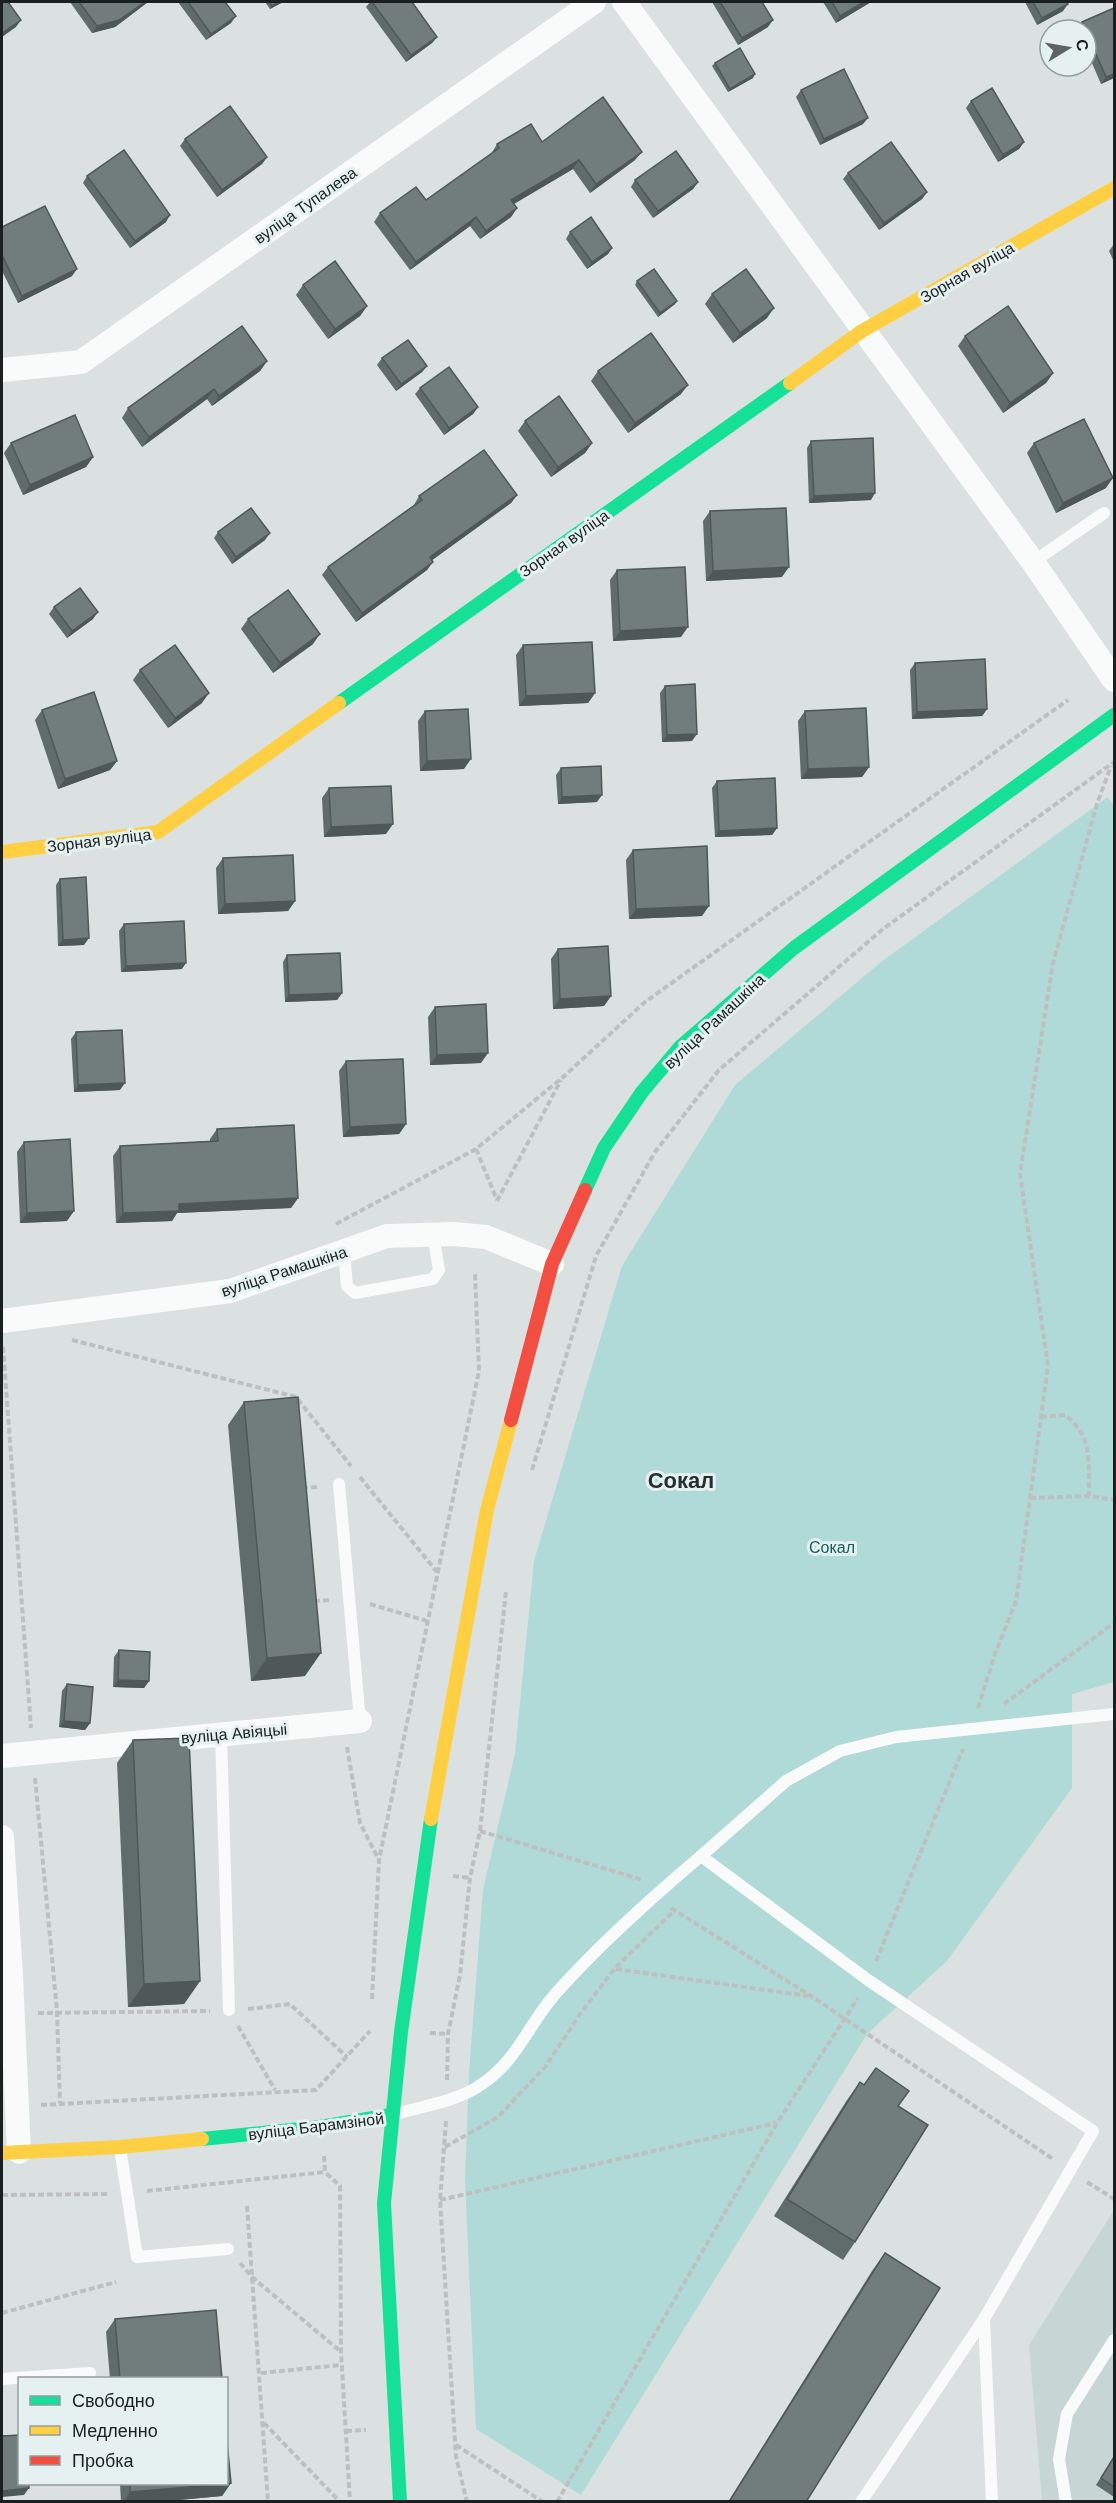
<svg xmlns="http://www.w3.org/2000/svg" width="1116" height="2503" font-family="'DM Sans',sans-serif">
<style>
.built{fill:#c7d6d5}
.green{fill:#afdad8}
.lines{fill:none;stroke-linecap:round;stroke-linejoin:round}
.path{stroke:#bec0c0;stroke-width:4;stroke-dasharray:6 3;stroke-linecap:butt}
.lane{stroke:#f9fafa;stroke-width:12}
.street{stroke:#f9fafa;stroke-width:24}
.fast{stroke:#16e098;stroke-width:14}
.slow{stroke:#ffcf43;stroke-width:14}
.jam{stroke:#f24e42;stroke-width:14}
.wall{fill:#606c6b}
.shaded-wall{fill:#4e5857}
.building{fill:#707d7c;stroke:#4e5857;stroke-width:1.5}
.labels{text-anchor:middle;stroke-width:6;stroke-linejoin:round;paint-order:stroke}
.street-label{font-size:16px;fill:#1a1f1f;stroke:#e5f1f0}
.park-label{font-size:16px;fill:#13605f;stroke:#e5f1f0}
.district-label{font-size:22px;font-weight:bold;fill:#262f2f;stroke:#e5f1f0}
</style>
<rect width="100%" height="100%" fill="#dae1e0"/>
<polygon class="built" points="1114,2210 1114,2501 1042,2501 1029,2345"/>
<polygon class="green" points="1108,797 1114,806 1114,1682 1072,1694 1072,1788 947,1961 867,2034 581,2495 476,2429 465,2180 469,2073 483,1890 515,1754 534,1561 622,1266 735,1085 881,962"/>
<g class="lines">
<g class="path">
<polyline points="476,1149 497,1200"/>
<polyline points="497,1201 561,1080"/>
<polyline points="336,1224 476,1149 562,1078 645,1002 1068,700"/>
<polyline points="72,1340 296,1397 351,1466"/>
<polyline points="3,1347 31,1728"/>
<path d="M1041 1417 1065 1415C1094 1437 1088 1463 1089 1496"/>
<polyline points="532,1470 596,1256 655,1152 719,1070 883,929 1114,762"/>
<polyline points="360,1477 437,1572"/>
<polyline points="302,1488 318,1487"/>
<polyline points="1030,1498 1089,1496 1114,1500"/>
<polyline points="314,1601 330,1600"/>
<polyline points="370,1604 427,1621"/>
<polyline points="1004,1704 1114,1623"/>
<polyline points="978,1708 994,1657 1016,1601 1048,1366 1020,1174 1053,963 1097,804 1111,766"/>
<polyline points="347,1747 360,1823 379,1860"/>
<polyline points="35,1778 57,2011 60,2103"/>
<polyline points="480,1831 643,1880"/>
<polyline points="453,1876 470,1878"/>
<polyline points="671,1908 811,1996 1053,2159"/>
<polyline points="876,1961 963,1749"/>
<polyline points="616,1969 808,1996"/>
<polyline points="372,1999 379,1860 479,1371 475,1273"/>
<polyline points="248,2009 290,2004 347,2057"/>
<polyline points="38,2013 210,2011"/>
<polyline points="238,2026 275,2090"/>
<polyline points="430,2033 448,2034"/>
<polyline points="447,2080 448,2034 460,1975 470,1878 480,1831 506,1591"/>
<polyline points="41,2105 316,2090 370,2031"/>
<polyline points="446,2121 440,2200 456,2457 467,2502"/>
<polyline points="445,2147 498,2117 545,2067 581,2013 615,1968 674,1911"/>
<polyline points="324,2156 325,2172 340,2186 341,2351 350,2502"/>
<polyline points="1087,2182 1114,2199"/>
<polyline points="147,2191 325,2172"/>
<polyline points="2,2195 107,2194"/>
<polyline points="440,2200 776,2123"/>
<polyline points="247,2206 268,2502"/>
<polyline points="240,2263 252,2277 340,2351"/>
<polyline points="2,2313 116,2282"/>
<polyline points="261,2373 341,2365"/>
<polyline points="264,2423 340,2502"/>
<polyline points="346,2431 366,2430"/>
<polyline points="456,2445 543,2502"/>
<polyline points="557,2502 777,2123 858,1998"/>
</g>
<g class="lane">
<polyline points="1033,562 1104,513"/>
<polyline points="344,1251 347,1286 355,1293 433,1279 439,1270 433,1235"/>
<polyline points="339,1484 360,1721"/>
<polyline points="221,1734 229,2010"/>
<polyline points="701,1856 786,1781 840,1751 896,1737 1114,1714"/>
<path d="M396 2114C423 2106 459 2101 482 2084 518 2060 529 2023 557 1992 601 1943 650 1899 701 1856L868 1980 1093 2131 984 2319 992 2502"/>
<polyline points="120,2148 137,2257 228,2249"/>
<polyline points="2,2379 90,2373"/>
<polyline points="861,2502 984,2319"/>
<polyline points="1066,2502 1059,2459 1067,2414 1114,2340"/>
</g>
<g class="street">
<polyline points="624,2 1033,562 1114,680"/>
<polyline points="2,370 81,362 594,2"/>
<polyline points="2,1321 230,1291 387,1236 454,1234 486,1237 552,1264"/>
<polyline points="2,1756 360,1721"/>
<polyline points="2,1837 11,1976 19,2152"/>
</g>
<g class="fast">
<polyline points="339,703 790,383"/>
<polyline points="585,1190 604,1148 642,1092 680,1047 794,948 1114,715"/>
<polyline points="202,2139 320,2127 391,2115"/>
<polyline points="400,2502 384,2203 401,2032 431,1819"/>
</g>
<g class="slow">
<polyline points="790,383 862,331 1114,188"/>
<polyline points="2,852 158,832 339,703"/>
<polyline points="431,1819 487,1510 511,1420"/>
<polyline points="2,2153 120,2147 202,2139"/>
</g>
<polyline class="jam" points="511,1420 552,1264 585,1190"/>
</g>
<g class="wall">
<polygon points="70,2 148,2 115,27 92,33"/>
<polygon points="178,2 225,2 231,23 206,40"/>
<polygon points="265,2 283,2 270,9"/>
<polygon points="370,2 412,2 437,37 432,43 406,62 366,7"/>
<polygon points="712,2 762,2 768,27 738,45"/>
<polygon points="823,2 871,2 836,23"/>
<polygon points="1025,2 1066,2 1063,11 1037,25"/>
<polygon points="1114,8 1114,78 1101,84 1086,49 1086,30 1078,30 1077,29 1082,22"/>
<polygon points="715,63 753,78 728,92 712,66"/>
<polygon points="801,90 863,124 820,145 796,97"/>
<polygon points="971,101 1024,142 1019,149 998,162 966,108"/>
<polygon points="185,139 267,157 262,164 217,197 180,146"/>
<polygon points="542,142 635,160 590,193 573,169 514,204 517,208 511,217 480,239 470,226 410,270 374,222 380,213 426,200 491,154 497,144"/>
<polygon points="848,173 927,192 922,199 879,230 843,179"/>
<polygon points="87,176 166,222 130,248 83,183"/>
<polygon points="635,180 698,182 693,189 653,218 631,187"/>
<polygon points="2,227 72,276 18,303 2,271"/>
<polygon points="570,232 612,248 608,254 587,269 566,239"/>
<polygon points="1114,244 1114,262 1109,251"/>
<polygon points="637,281 675,304 658,317 635,285"/>
<polygon points="303,285 367,306 360,316 328,339 296,295"/>
<polygon points="712,294 767,318 733,343 705,304"/>
<polygon points="965,336 1053,373 1046,383 1003,413 958,346"/>
<polygon points="382,358 427,366 422,372 396,391 377,365"/>
<polygon points="267,361 260,371 212,406 207,399 142,447 122,418 128,408"/>
<polygon points="598,371 681,394 628,433 591,381"/>
<polygon points="420,388 478,407 473,414 444,435 415,394"/>
<polygon points="525,421 592,443 585,453 551,477 518,431"/>
<polygon points="811,441 871,500 809,503 807,448"/>
<polygon points="11,443 93,457 86,467 23,495 4,453"/>
<polygon points="1034,443 1106,488 1056,513 1027,453"/>
<polygon points="517,495 511,503 432,560 427,570 356,622 322,575 328,567 414,505 419,496"/>
<polygon points="710,511 782,577 706,581 703,521"/>
<polygon points="218,532 265,540 232,564 214,538"/>
<polygon points="617,570 681,637 613,641 610,580"/>
<polygon points="54,607 93,619 67,638 49,614"/>
<polygon points="248,619 313,644 273,673 241,629"/>
<polygon points="523,645 595,693 588,703 519,706 516,655"/>
<polygon points="915,663 987,709 982,716 912,719 910,670"/>
<polygon points="140,670 202,703 168,728 133,680"/>
<polygon points="665,686 692,741 662,742 660,693"/>
<polygon points="42,710 117,761 110,770 58,789 35,720"/>
<polygon points="425,711 464,769 420,771 418,721"/>
<polygon points="805,711 869,767 862,777 801,779 798,721"/>
<polygon points="561,768 597,802 558,804 556,775"/>
<polygon points="717,781 777,828 772,835 715,837 712,788"/>
<polygon points="329,788 386,834 324,837 322,798"/>
<polygon points="633,850 702,916 629,919 626,860"/>
<polygon points="223,858 295,901 288,911 218,914 216,868"/>
<polygon points="60,879 84,945 58,946 56,885"/>
<polygon points="124,924 182,969 121,972 119,931"/>
<polygon points="558,949 611,996 604,1006 553,1009 551,959"/>
<polygon points="287,955 342,993 337,1000 285,1002 283,962"/>
<polygon points="435,1007 481,1063 430,1065 428,1017"/>
<polygon points="76,1032 120,1090 74,1092 71,1039"/>
<polygon points="346,1061 406,1124 399,1134 343,1137 339,1071"/>
<polygon points="217,1129 298,1198 291,1208 177,1213 172,1221 116,1223 113,1156 120,1146 210,1141 210,1139"/>
<polygon points="24,1142 67,1221 20,1223 17,1152"/>
<polygon points="244,1402 305,1676 251,1681 228,1425"/>
<polygon points="119,1650 149,1681 144,1688 113,1687 114,1657"/>
<polygon points="67,1684 90,1723 85,1730 59,1727 62,1691"/>
<polygon points="133,1740 200,1981 184,2004 128,2007 117,1763"/>
<polygon points="860,2082 899,2106 855,2242 843,2260 774,2216 847,2100"/>
<polygon points="885,2253 806,2502 728,2502 872,2271"/>
<polygon points="115,2319 222,2379 110,2379 106,2332"/>
<polygon points="1114,2456 1114,2497 1096,2485"/>
<polygon points="231,2483 222,2496 157,2502 121,2502 120,2484"/>
</g>
<g class="shaded-wall">
<polygon points="145,2 148,2 115,27 92,33 97,26"/>
<polygon points="279,2 283,2 270,9 272,6"/>
<polygon points="864,2 871,2 836,23 840,16"/>
<polygon points="1068,4 1063,11 1037,25 1042,18"/>
<polygon points="236,16 231,23 206,40 211,34"/>
<polygon points="21,20 16,27 2,37 2,33"/>
<polygon points="773,20 768,27 738,45 742,38"/>
<polygon points="437,37 432,43 406,62 411,55"/>
<polygon points="755,74 753,78 728,92 730,89"/>
<polygon points="1114,74 1114,78 1101,84 1106,77"/>
<polygon points="868,118 863,124 820,145 824,139"/>
<polygon points="1024,142 1019,149 998,162 1003,155"/>
<polygon points="642,152 635,160 590,193 596,184"/>
<polygon points="267,157 262,164 217,197 222,190"/>
<polygon points="579,160 573,169 505,209 511,200"/>
<polygon points="698,182 693,189 653,218 658,211"/>
<polygon points="927,192 922,199 879,230 884,223"/>
<polygon points="517,208 511,217 480,239 486,231"/>
<polygon points="170,215 166,222 130,248 135,241"/>
<polygon points="476,217 470,226 410,270 416,262"/>
<polygon points="612,248 608,254 587,269 592,262"/>
<polygon points="77,269 72,276 18,303 22,296"/>
<polygon points="677,301 675,304 658,317 660,313"/>
<polygon points="367,306 360,316 328,339 335,329"/>
<polygon points="774,308 767,318 733,343 740,333"/>
<polygon points="267,361 260,371 212,406 219,396"/>
<polygon points="427,366 422,372 396,391 401,384"/>
<polygon points="1053,373 1046,383 1003,413 1010,403"/>
<polygon points="688,385 681,394 628,433 635,423"/>
<polygon points="214,389 207,399 142,447 149,437"/>
<polygon points="478,407 473,414 444,435 449,428"/>
<polygon points="592,443 585,453 551,477 558,467"/>
<polygon points="93,457 86,467 23,495 30,485"/>
<polygon points="1113,478 1106,488 1056,513 1063,503"/>
<polygon points="875,493 871,500 809,503 814,496"/>
<polygon points="517,495 511,503 424,566 430,557"/>
<polygon points="270,533 265,540 232,564 236,557"/>
<polygon points="433,562 427,570 356,622 362,613"/>
<polygon points="789,567 782,577 706,581 713,571"/>
<polygon points="98,612 93,619 67,638 72,631"/>
<polygon points="688,627 681,637 613,641 620,631"/>
<polygon points="320,634 313,644 273,673 280,663"/>
<polygon points="209,693 202,703 168,728 175,718"/>
<polygon points="595,693 588,703 519,706 526,696"/>
<polygon points="987,709 982,716 912,719 917,712"/>
<polygon points="697,734 692,741 662,742 667,735"/>
<polygon points="471,759 464,769 420,771 427,761"/>
<polygon points="117,761 110,770 58,789 65,779"/>
<polygon points="869,767 862,777 801,779 808,769"/>
<polygon points="602,795 597,802 558,804 562,797"/>
<polygon points="393,824 386,834 324,837 331,827"/>
<polygon points="777,828 772,835 715,837 719,831"/>
<polygon points="295,901 288,911 218,914 225,904"/>
<polygon points="709,906 702,916 629,919 636,909"/>
<polygon points="89,938 84,945 58,946 63,940"/>
<polygon points="186,963 182,969 121,972 126,966"/>
<polygon points="342,993 337,1000 285,1002 289,995"/>
<polygon points="611,996 604,1006 553,1009 560,999"/>
<polygon points="488,1053 481,1063 430,1065 437,1055"/>
<polygon points="125,1083 120,1090 74,1092 78,1085"/>
<polygon points="406,1124 399,1134 343,1137 350,1127"/>
<polygon points="298,1198 291,1208 177,1213 172,1221 116,1223 123,1213 179,1204"/>
<polygon points="74,1211 67,1221 20,1223 27,1213"/>
<polygon points="321,1653 305,1676 251,1681 267,1658"/>
<polygon points="118,1680 149,1681 144,1688 113,1687"/>
<polygon points="64,1721 90,1723 85,1730 59,1727"/>
<polygon points="200,1981 184,2004 128,2007 144,1984"/>
<polygon points="231,2483 222,2496 157,2502 124,2502 130,2492"/>
<polygon points="29,2488 24,2495 2,2497 2,2491"/>
</g>
<g class="building">
<polygon points="2,2 8,2 21,20 2,33"/>
<polygon points="79,2 145,2 119,20 97,26"/>
<polygon points="188,2 225,2 236,16 211,34"/>
<polygon points="269,2 279,2 272,6"/>
<polygon points="372,2 412,2 437,37 411,55"/>
<polygon points="720,2 762,2 773,20 742,38"/>
<polygon points="832,2 864,2 840,16"/>
<polygon points="1033,2 1066,2 1068,4 1042,18"/>
<polygon points="1114,8 1114,74 1106,77 1082,22"/>
<polygon points="740,48 755,74 730,89 715,63"/>
<polygon points="844,69 868,118 824,139 801,90"/>
<polygon points="992,88 1024,142 1003,155 971,101"/>
<polygon points="603,97 642,152 596,184 579,160 511,200 517,208 486,231 476,217 416,262 380,213 416,187 426,200 499,148 497,144 531,124 542,142"/>
<polygon points="230,106 267,157 222,190 185,139"/>
<polygon points="891,142 927,192 884,223 848,173"/>
<polygon points="124,150 170,215 135,241 87,176"/>
<polygon points="676,151 698,182 658,211 635,180"/>
<polygon points="45,206 77,269 22,296 2,255 2,227"/>
<polygon points="591,217 612,248 592,262 570,232"/>
<polygon points="335,261 367,306 335,329 303,285"/>
<polygon points="654,269 677,301 660,313 637,281"/>
<polygon points="746,269 774,308 740,333 712,294"/>
<polygon points="1008,306 1053,373 1010,403 965,336"/>
<polygon points="242,326 267,361 219,396 214,389 149,437 128,408"/>
<polygon points="651,333 688,385 635,423 598,371"/>
<polygon points="408,340 427,366 401,384 382,358"/>
<polygon points="449,367 478,407 449,428 420,388"/>
<polygon points="559,396 592,443 558,467 525,421"/>
<polygon points="75,415 93,457 30,485 11,443"/>
<polygon points="1084,419 1113,478 1063,503 1034,443"/>
<polygon points="873,438 875,493 814,496 811,441"/>
<polygon points="484,450 517,495 430,557 433,562 362,613 328,567 422,500 419,496"/>
<polygon points="251,508 270,533 236,557 218,532"/>
<polygon points="786,508 789,567 713,571 710,511"/>
<polygon points="685,567 688,627 620,631 617,570"/>
<polygon points="80,588 98,612 72,631 54,607"/>
<polygon points="288,590 320,634 280,663 248,619"/>
<polygon points="592,642 595,693 526,696 523,645"/>
<polygon points="175,645 209,693 175,718 140,670"/>
<polygon points="985,659 987,709 917,712 915,663"/>
<polygon points="695,684 697,734 667,735 665,686"/>
<polygon points="94,692 117,761 65,779 42,710"/>
<polygon points="866,708 869,767 808,769 805,711"/>
<polygon points="468,709 471,759 427,761 425,711"/>
<polygon points="601,766 602,795 562,797 561,768"/>
<polygon points="775,778 777,828 719,831 717,781"/>
<polygon points="391,786 393,824 331,827 329,788"/>
<polygon points="707,846 709,906 636,909 633,850"/>
<polygon points="293,855 295,901 225,904 223,858"/>
<polygon points="86,877 89,938 63,940 60,879"/>
<polygon points="184,921 186,963 126,966 124,924"/>
<polygon points="608,946 611,996 560,999 558,949"/>
<polygon points="340,953 342,993 289,995 287,955"/>
<polygon points="486,1004 488,1053 437,1055 435,1007"/>
<polygon points="122,1030 125,1083 78,1085 76,1032"/>
<polygon points="403,1059 406,1124 350,1127 346,1061"/>
<polygon points="294,1125 298,1198 179,1204 179,1211 123,1213 120,1146 218,1141 217,1129"/>
<polygon points="70,1139 74,1211 27,1213 24,1142"/>
<polygon points="298,1397 321,1653 267,1658 244,1402"/>
<polygon points="119,1650 150,1652 149,1681 118,1680"/>
<polygon points="67,1684 93,1687 90,1723 64,1721"/>
<polygon points="189,1738 200,1981 144,1984 133,1740"/>
<polygon points="876,2068 909,2091 898,2106 928,2125 855,2242 787,2199 860,2082 864,2085"/>
<polygon points="885,2253 940,2288 806,2502 729,2502"/>
<polygon points="216,2310 222,2379 120,2379 115,2319"/>
<polygon points="226,2431 231,2483 226,2483"/>
<polygon points="20,2435 20,2484 29,2484 29,2488 2,2491 2,2436"/>
<polygon points="1114,2457 1114,2487 1101,2478"/>
<polygon points="130,2484 223,2484 130,2492"/>
</g>
<g class="labels">
<g class="street-label">
<text transform="translate(305 205) rotate(-35)" y="6">вуліца Тупалева</text>
<text transform="translate(967 272) rotate(-30)" y="6">Зорная вуліца</text>
<text transform="translate(564 543) rotate(-35)" y="6">Зорная вуліца</text>
<text transform="translate(99 840) rotate(-7)" y="6">Зорная вуліца</text>
<text transform="translate(714 1021) rotate(-43)" y="6">вуліца Рамашкіна</text>
<text transform="translate(284 1271) rotate(-18)" y="6">вуліца Рамашкіна</text>
<text transform="translate(234 1733) rotate(-5)" y="6">вуліца Авіяцыі</text>
<text transform="translate(316 2126) rotate(-7)" y="6">вуліца Барамзіной</text>
</g>
<g class="park-label">
<text x="832" y="1553">Сокал</text>
</g>
<g class="district-label">
<text x="681" y="1488">Сокал</text>
</g>
</g>
<rect width="1116" height="2503" fill="none" stroke="#1a1f1f" stroke-width="6"/>
<rect x="18" y="2377" width="210" height="108" fill="#e5f1f0" stroke="#949d9c" stroke-width="1.5"/>
<rect x="30" y="2396" width="30" height="9" fill="#16e098" stroke="#949d9c" stroke-width="1.5"/>
<text x="72" y="2407" font-size="18" fill="#1a1f1f">Свободно</text>
<rect x="30" y="2426" width="30" height="9" fill="#ffcf43" stroke="#949d9c" stroke-width="1.5"/>
<text x="72" y="2437" font-size="18" fill="#1a1f1f">Медленно</text>
<rect x="30" y="2456" width="30" height="9" fill="#f24e42" stroke="#949d9c" stroke-width="1.5"/>
<text x="72" y="2467" font-size="18" fill="#1a1f1f">Пробка</text>
<g transform="translate(1068 48) rotate(79)"><circle r="28" fill="#e5f1f0" stroke="#949d9c" stroke-width="1.5"/>
<path d="M0-4.5L10 22L0 15L-10 22Z" fill="#5d6363"/>
<text y="-9" font-size="16" font-weight="bold" text-anchor="middle" fill="#1a1f1f">С</text>
</g>
</svg>
